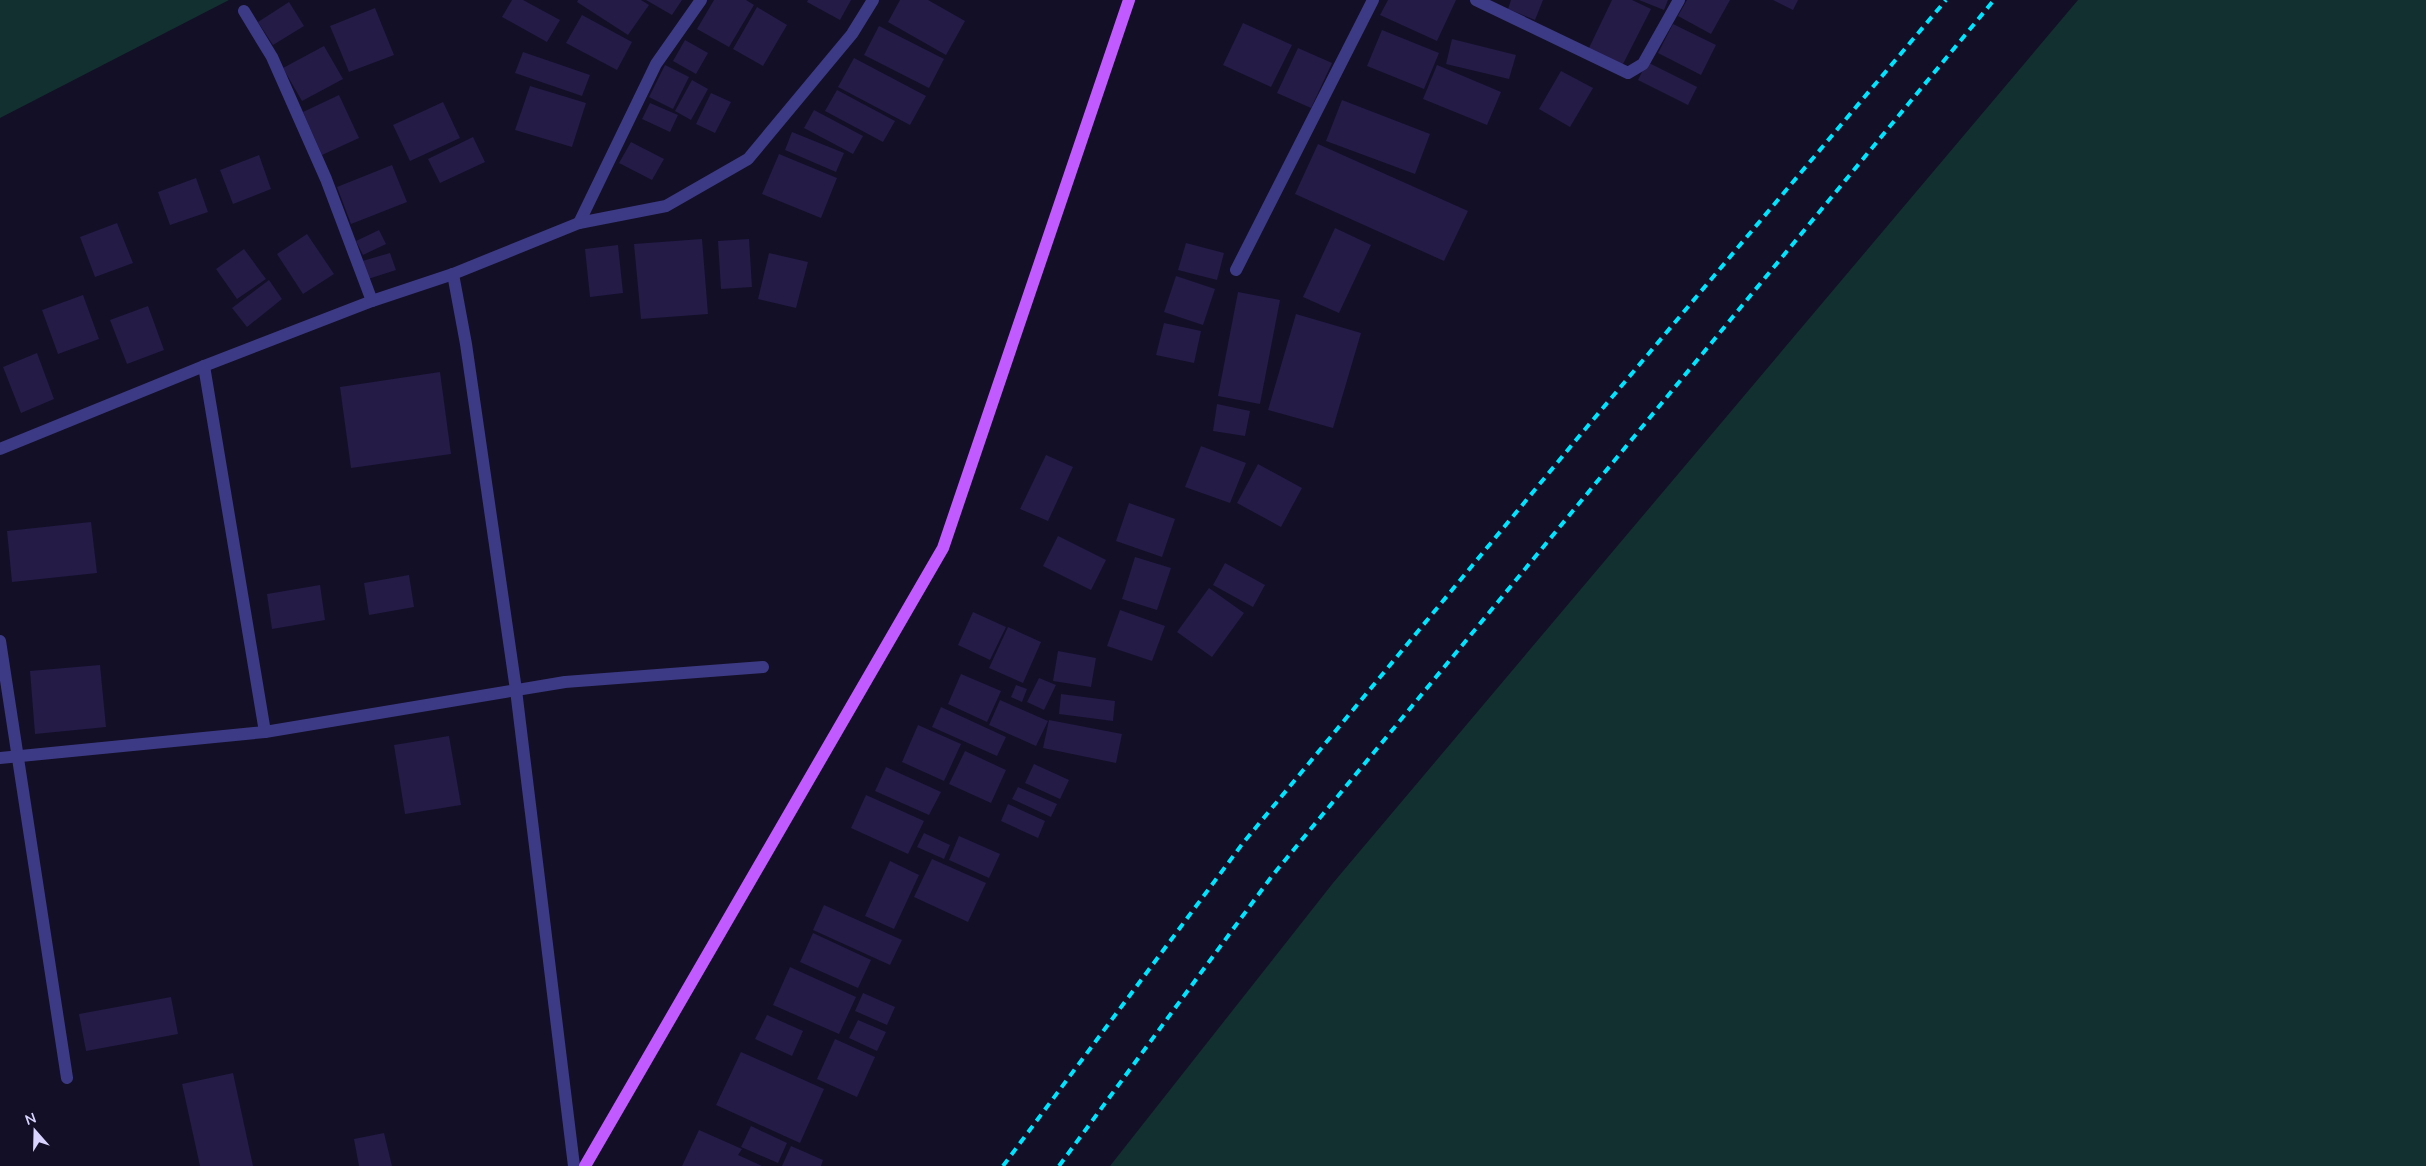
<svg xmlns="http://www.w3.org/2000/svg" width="2426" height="1166" font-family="Mulish,sans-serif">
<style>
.green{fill:#12302f}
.building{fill:#241b47}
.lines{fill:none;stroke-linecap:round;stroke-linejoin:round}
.minor{stroke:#3d3a85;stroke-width:12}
.major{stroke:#c25bff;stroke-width:12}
.rail{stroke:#00e5ff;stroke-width:4;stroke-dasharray:8 6;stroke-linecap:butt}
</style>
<rect width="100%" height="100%" fill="#130f26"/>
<g class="green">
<polygon points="0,0 229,0 0,118"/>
<polygon points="2078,0 2426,0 2426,1166 1110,1166 1333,883"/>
</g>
<g class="building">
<polygon points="512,0 523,0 560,20 547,42 502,17"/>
<polygon points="578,0 641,0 649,5 628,35 577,2"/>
<polygon points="646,0 682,0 672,15"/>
<polygon points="714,0 746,0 754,5 729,47 697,29"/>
<polygon points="808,0 851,0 840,20 807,2"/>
<polygon points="900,0 928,0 965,21 946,55 888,22"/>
<polygon points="1388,0 1456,0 1437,41 1380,15"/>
<polygon points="1511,0 1543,0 1535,20 1508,9"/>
<polygon points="1612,0 1632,0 1651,9 1622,66 1588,50"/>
<polygon points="1639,0 1668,0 1664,10"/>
<polygon points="1687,0 1730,0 1711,34 1678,16"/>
<polygon points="1773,0 1798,0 1793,10"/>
<polygon points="289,2 304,26 273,45 258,22"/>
<polygon points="757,7 787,25 763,66 733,49"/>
<polygon points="375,8 394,55 349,72 330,26"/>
<polygon points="582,15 632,42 617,70 566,43"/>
<polygon points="1243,23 1292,45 1271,87 1223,65"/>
<polygon points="1673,24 1716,45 1701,75 1658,53"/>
<polygon points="879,26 944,59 929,88 864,55"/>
<polygon points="1382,30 1439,53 1424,89 1367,66"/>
<polygon points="1452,39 1516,55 1509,79 1446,64"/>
<polygon points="685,40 708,53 696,74 673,61"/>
<polygon points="324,46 343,79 302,101 283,68"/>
<polygon points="1298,48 1332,63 1311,108 1277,93"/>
<polygon points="523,52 590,75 582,96 515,73"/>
<polygon points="854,58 926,96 910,125 838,87"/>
<polygon points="1647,62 1697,87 1688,105 1638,80"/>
<polygon points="665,65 689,77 673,109 649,97"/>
<polygon points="1437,65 1501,92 1487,125 1423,99"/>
<polygon points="1561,71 1593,88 1570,127 1539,109"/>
<polygon points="692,80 708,89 691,120 675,111"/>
<polygon points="530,86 586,103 572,147 515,130"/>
<polygon points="837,90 895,121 883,142 825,111"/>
<polygon points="711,93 731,102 715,133 696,124"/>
<polygon points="339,95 359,138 322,155 303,112"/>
<polygon points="1342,100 1430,134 1415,174 1326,141"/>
<polygon points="443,102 460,138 410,161 393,125"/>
<polygon points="650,103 678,115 670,132 642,119"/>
<polygon points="814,110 863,136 853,154 804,128"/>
<polygon points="792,132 844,153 836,172 785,150"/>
<polygon points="473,137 485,162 440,183 428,159"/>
<polygon points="631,142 664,159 652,180 619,163"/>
<polygon points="1318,144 1468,211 1444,261 1295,194"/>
<polygon points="779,154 837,178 821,218 762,194"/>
<polygon points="259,155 271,189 233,204 220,170"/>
<polygon points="392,165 407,202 351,224 337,187"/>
<polygon points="196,178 208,212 170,225 158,192"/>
<polygon points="117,223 133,263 95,277 80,237"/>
<polygon points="1335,228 1371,245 1339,313 1303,297"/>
<polygon points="379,230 386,244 363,255 356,241"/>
<polygon points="307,234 334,274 303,294 277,254"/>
<polygon points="702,239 708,314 641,319 634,244"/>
<polygon points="749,239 752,287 721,289 718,241"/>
<polygon points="1186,243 1224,253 1217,280 1178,270"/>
<polygon points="618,245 623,293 590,297 585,249"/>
<polygon points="244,249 266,279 237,299 216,269"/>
<polygon points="390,253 396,270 365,280 359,262"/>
<polygon points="769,253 808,262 796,308 758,299"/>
<polygon points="1176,276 1215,289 1203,325 1164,312"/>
<polygon points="269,280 282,299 247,327 232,308"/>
<polygon points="1238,292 1280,300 1260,404 1218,396"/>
<polygon points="83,295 99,339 58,354 42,310"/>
<polygon points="148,306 164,350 127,364 110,320"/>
<polygon points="1296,314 1361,333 1333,428 1268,410"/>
<polygon points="1164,323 1201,331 1194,363 1156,355"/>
<polygon points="37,353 54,399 21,413 3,367"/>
<polygon points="440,372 451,454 351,468 340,387"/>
<polygon points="1217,404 1250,411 1245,436 1213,431"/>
<polygon points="1201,446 1246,463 1230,503 1185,487"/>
<polygon points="1046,455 1073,467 1048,521 1020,509"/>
<polygon points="1258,464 1302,488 1281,527 1237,503"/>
<polygon points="1129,503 1175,519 1162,557 1116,541"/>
<polygon points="91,522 97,573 12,582 7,531"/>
<polygon points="1058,536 1106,560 1091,590 1043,566"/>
<polygon points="1135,557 1171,568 1157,610 1122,599"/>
<polygon points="1225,563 1265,585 1253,607 1213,585"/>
<polygon points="409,575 414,607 369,615 364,583"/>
<polygon points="320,585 325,620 272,629 267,594"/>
<polygon points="1209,588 1244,613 1212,657 1177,632"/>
<polygon points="1120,610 1165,626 1152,661 1107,646"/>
<polygon points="973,612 1006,627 990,660 958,645"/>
<polygon points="1008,627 1041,642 1023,683 989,668"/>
<polygon points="1058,651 1096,658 1091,687 1053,681"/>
<polygon points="100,665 106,727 35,734 30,671"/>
<polygon points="961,674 1001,691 987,722 948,704"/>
<polygon points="1039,678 1056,685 1044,710 1027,702"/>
<polygon points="1016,685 1027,689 1022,702 1011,697"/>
<polygon points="1061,694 1115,701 1113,721 1059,714"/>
<polygon points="1000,700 1048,721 1036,746 989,725"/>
<polygon points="941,707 1006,737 997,756 932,727"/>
<polygon points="1049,720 1122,734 1116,763 1043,748"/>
<polygon points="918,725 961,744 944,781 902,762"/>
<polygon points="449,736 461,805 405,814 394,745"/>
<polygon points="965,751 1006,770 991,803 949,784"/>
<polygon points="1034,764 1069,780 1060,799 1025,783"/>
<polygon points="886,767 941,792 929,815 875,791"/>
<polygon points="1018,787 1057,804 1051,817 1012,799"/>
<polygon points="866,795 924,821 908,854 851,828"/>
<polygon points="1008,804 1045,821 1038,838 1001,821"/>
<polygon points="924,833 950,845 944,859 917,847"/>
<polygon points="959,836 1000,854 989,878 949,860"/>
<polygon points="932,859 986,883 968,922 914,897"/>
<polygon points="890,861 919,875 894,929 865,916"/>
<polygon points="824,905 902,940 890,965 813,930"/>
<polygon points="813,933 871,960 858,988 800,962"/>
<polygon points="790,967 856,997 839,1034 773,1005"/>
<polygon points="863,993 895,1007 887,1025 855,1011"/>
<polygon points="171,997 178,1034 86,1051 79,1014"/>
<polygon points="767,1015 803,1031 792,1056 755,1039"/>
<polygon points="858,1020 886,1032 877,1051 849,1038"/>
<polygon points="835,1039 875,1057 857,1097 817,1079"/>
<polygon points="741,1052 824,1089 800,1143 716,1105"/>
<polygon points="233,1073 253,1166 200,1166 182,1084"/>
<polygon points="751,1126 787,1143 778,1163 741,1147"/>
<polygon points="699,1130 742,1149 738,1155 762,1166 682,1166"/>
<polygon points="384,1133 392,1166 359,1166 354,1139"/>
<polygon points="791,1146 823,1160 821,1166 782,1166"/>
</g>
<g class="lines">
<g class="minor">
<polyline points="1476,0 1628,73 1643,64 1679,0"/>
<polyline points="244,11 272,57 326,179 372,301"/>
<polyline points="579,223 656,64 701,0"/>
<polyline points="1236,270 1373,0"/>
<polyline points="453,274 466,344 516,690 574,1166"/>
<polyline points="204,366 265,732"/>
<polyline points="0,449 204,366 372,301 453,274 579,223 666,206 748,159 852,34 873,0"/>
<polyline points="0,641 67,1078"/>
<polyline points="0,758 265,732 565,682 763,667"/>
</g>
<polyline class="major" points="585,1166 943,548 1129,0"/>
<g class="rail">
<polyline points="1003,1166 1243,843 1576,440 1946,0"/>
<polyline points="1059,1166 1272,876 1994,0"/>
</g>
</g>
<g transform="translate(35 1131) rotate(340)" stroke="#130f26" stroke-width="4" paint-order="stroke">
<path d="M0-4L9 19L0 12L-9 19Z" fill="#d9d4ff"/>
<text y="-8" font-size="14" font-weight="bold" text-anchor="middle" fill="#d9d4ff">N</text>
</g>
</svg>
